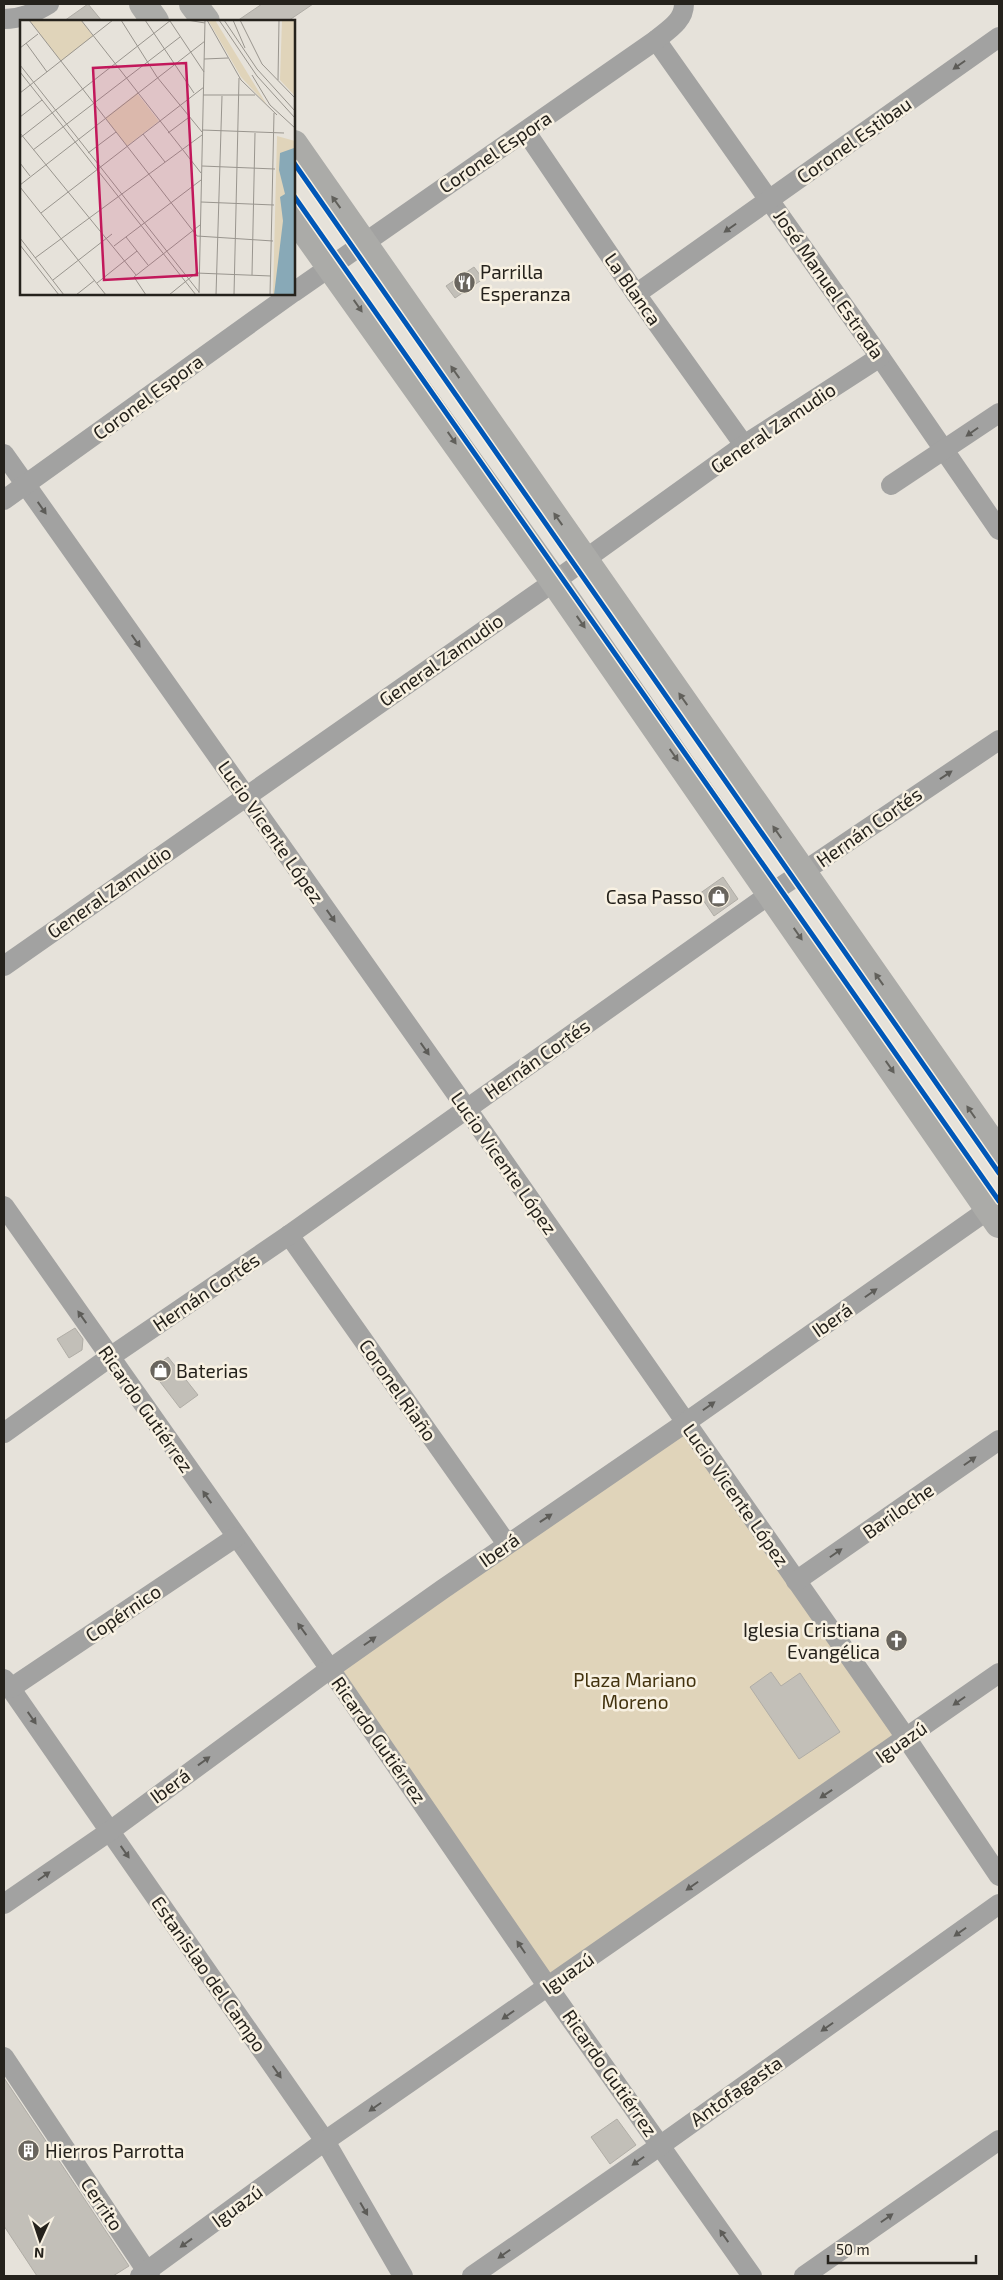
<svg xmlns="http://www.w3.org/2000/svg" width="1003" height="2280" font-family="'Exo 2',sans-serif">
<style>
.green{fill:#e0d4ba}
.building{fill:#c2bfb8;stroke:#b0ada6}
.lines{fill:none;stroke-linecap:round;stroke-linejoin:round}
.minor{stroke:#a2a2a1;stroke-width:20}
.secondary{stroke:#ababa8;stroke-width:28}
.cycleway-casing{stroke:#f8f1e2;stroke-width:8}
.cycleway{stroke:#0057b8;stroke-width:5}
.oneway{fill:#5d5c58}
.oneway2{fill:#61605b}
.labels{text-anchor:middle;stroke-width:5;stroke-linejoin:round;paint-order:stroke}
.street-label{font-size:19px;fill:#25221c;stroke:#f8f1e2}
.poi-label{font-size:19px;fill:#25221c;stroke:#f8f1e2;text-anchor:start}
.park-label{font-size:19px;fill:#42320e;stroke:#f8f1e2}
.inset-road{fill:none;stroke:#99958e;stroke-width:1}
.view{fill:#c2185b;fill-opacity:0.15;stroke:#c2185b;stroke-width:2.5}
.inset-edge{fill:none;stroke:#25221c;stroke-width:2.5}
</style>
<rect width="100%" height="100%" fill="#e6e2da"/>
<polygon class="green" points="685,1423 907,1739 548,1987 330,1669"/>
<g class="building">
<polygon points="88,4 102,21 64,21"/>
<polygon points="262,4 313,4 288,21 237,21"/>
<polygon points="474,267 483,279 455,298 446,286"/>
<polygon points="723,877 738,899 714,916 699,894"/>
<polygon points="75,1328 83,1339 82,1350 69,1358 57,1339"/>
<polygon points="168,1357 198,1395 180,1408 154,1374 156,1366"/>
<polygon points="771,1672 781,1686 800,1673 840,1732 799,1759 750,1687"/>
<polygon points="4,2078 129,2266 113,2276 37,2276 4,2226"/>
<polygon points="617,2119 636,2145 610,2164 591,2137"/>
</g>
<g class="lines">
<g class="minor">
<path d="M4 19C21 19 34 13 49 4"/>
<polyline points="656,40 880,357 999,530"/>
<polyline points="526,132 636,294 744,445"/>
<path d="M294 292 656 40C668 30 684 21 684 4"/>
<polyline points="636,294 999,37"/>
<polyline points="4,454 467,1109 907,1739 999,1876"/>
<polyline points="891,485 999,413"/>
<polyline points="4,500 291,294"/>
<polyline points="4,966 562,576 744,445 880,357"/>
<polyline points="4,1206 330,1669 548,1987 752,2276"/>
<polyline points="289,1235 507,1544"/>
<polyline points="4,1433 110,1357 289,1235 770,894 999,740"/>
<polyline points="796,1581 999,1440"/>
<polyline points="4,1679 325,2141 403,2276"/>
<polyline points="11,1688 236,1537"/>
<polyline points="4,1904 110,1831 330,1669 443,1589 685,1423 999,1202"/>
<polyline points="4,2057 150,2276"/>
<polyline points="140,2276 325,2141 999,1673"/>
<polyline points="472,2276 661,2145 999,1904"/>
<polyline points="804,2276 999,2140"/>
</g>
<g class="secondary">
<polyline points="143,4 155,21"/>
<polyline points="193,4 206,21"/>
<polyline points="294,144 999,1153"/>
<polyline points="294,216 554,581 999,1224"/>
</g>
<defs>
<g id="cycleway">
<polyline points="294,163 999,1173"/>
<polyline points="294,196 999,1201"/>
</g>
</defs>
<use href="#cycleway" class="cycleway-casing"/>
<use href="#cycleway" class="cycleway"/>
</g>
<defs><path id="oneway-solid" d="M-6-.8H1V-3.2L6.5 0L1 3.2V.8H-6Z" transform="scale(1.25)"/></defs>
<g class="oneway">
<use href="#oneway-solid" transform="translate(959 65) rotate(145)"/>
<use href="#oneway-solid" transform="translate(730 228) rotate(145)"/>
<use href="#oneway-solid" transform="translate(972 432) rotate(145)"/>
<use href="#oneway-solid" transform="translate(42 508) rotate(55)"/>
<use href="#oneway-solid" transform="translate(136 641) rotate(55)"/>
<use href="#oneway-solid" transform="translate(946 775) rotate(-34)"/>
<use href="#oneway-solid" transform="translate(331 916) rotate(55)"/>
<use href="#oneway-solid" transform="translate(425 1049) rotate(55)"/>
<use href="#oneway-solid" transform="translate(871 1293) rotate(-35)"/>
<use href="#oneway-solid" transform="translate(82 1317) rotate(-125)"/>
<use href="#oneway-solid" transform="translate(709 1406) rotate(-35)"/>
<use href="#oneway-solid" transform="translate(970 1461) rotate(-35)"/>
<use href="#oneway-solid" transform="translate(207 1497) rotate(-125)"/>
<use href="#oneway-solid" transform="translate(546 1518) rotate(-34)"/>
<use href="#oneway-solid" transform="translate(836 1553) rotate(-35)"/>
<use href="#oneway-solid" transform="translate(302 1629) rotate(-126)"/>
<use href="#oneway-solid" transform="translate(370 1641) rotate(-35)"/>
<use href="#oneway-solid" transform="translate(959 1701) rotate(145)"/>
<use href="#oneway-solid" transform="translate(32 1718) rotate(55)"/>
<use href="#oneway-solid" transform="translate(204 1761) rotate(-36)"/>
<use href="#oneway-solid" transform="translate(826 1794) rotate(146)"/>
<use href="#oneway-solid" transform="translate(125 1852) rotate(55)"/>
<use href="#oneway-solid" transform="translate(44 1876) rotate(-35)"/>
<use href="#oneway-solid" transform="translate(692 1886) rotate(145)"/>
<use href="#oneway-solid" transform="translate(960 1932) rotate(145)"/>
<use href="#oneway-solid" transform="translate(521 1947) rotate(-124)"/>
<use href="#oneway-solid" transform="translate(508 2015) rotate(145)"/>
<use href="#oneway-solid" transform="translate(827 2027) rotate(145)"/>
<use href="#oneway-solid" transform="translate(277 2072) rotate(55)"/>
<use href="#oneway-solid" transform="translate(375 2107) rotate(145)"/>
<use href="#oneway-solid" transform="translate(638 2161) rotate(145)"/>
<use href="#oneway-solid" transform="translate(364 2209) rotate(60)"/>
<use href="#oneway-solid" transform="translate(887 2218) rotate(-35)"/>
<use href="#oneway-solid" transform="translate(724 2236) rotate(-125)"/>
<use href="#oneway-solid" transform="translate(186 2243) rotate(144)"/>
<use href="#oneway-solid" transform="translate(504 2254) rotate(145)"/>
</g>
<g class="oneway2">
<use href="#oneway-solid" transform="translate(336 202) rotate(-126)"/>
<use href="#oneway-solid" transform="translate(358 306) rotate(55)"/>
<use href="#oneway-solid" transform="translate(455 372) rotate(-125)"/>
<use href="#oneway-solid" transform="translate(452 438) rotate(55)"/>
<use href="#oneway-solid" transform="translate(558 519) rotate(-125)"/>
<use href="#oneway-solid" transform="translate(581 622) rotate(55)"/>
<use href="#oneway-solid" transform="translate(683 699) rotate(-125)"/>
<use href="#oneway-solid" transform="translate(674 755) rotate(55)"/>
<use href="#oneway-solid" transform="translate(777 832) rotate(-125)"/>
<use href="#oneway-solid" transform="translate(798 934) rotate(55)"/>
<use href="#oneway-solid" transform="translate(879 979) rotate(-125)"/>
<use href="#oneway-solid" transform="translate(890 1067) rotate(55)"/>
<use href="#oneway-solid" transform="translate(971 1112) rotate(-125)"/>
</g>
<defs>
<symbol id="restaurant-disc" viewBox="-11 -11 22 22"><circle r="9.5" fill="#69655e" stroke="#f8f1e2"/><path d="M-5-6h1v4h1v-4h1v4h1v-4h1v5L-1.5 .5V6h-2V.5L-5-1ZM5-6V6H3V1.5H1.5Q1.5-4 5-6Z" fill="#fff"/></symbol>
<symbol id="shop-disc" viewBox="-11 -11 22 22"><circle r="9.5" fill="#69655e" stroke="#f8f1e2"/><path d="M-5-2.5h2.3a2.7 3.5 0 0 1 5.4 0H5L5.5 6h-11ZM-1.5-2.5h3a1.5 2.3 0 0 0-3 0Z" fill="#fff"/></symbol>
<symbol id="church-disc" viewBox="-11 -11 22 22"><circle r="9.5" fill="#69655e" stroke="#f8f1e2"/><path d="M-1.2-6h2.4v3.5h3.3v2.4h-3.3V6h-2.4V-.1h-3.3v-2.4h3.3Z" fill="#fff"/></symbol>
<symbol id="building-disc" viewBox="-11 -11 22 22"><circle r="9.5" fill="#69655e" stroke="#f8f1e2"/><path d="M-4-6H4V6H1V3H-1V6H-4ZM-2.5-4.3h1.7v1.8h-1.7ZM.8-4.3h1.7v1.8H.8ZM-2.5-1h1.7V.8h-1.7ZM.8-1h1.7V.8H.8Z" fill="#fff"/></symbol>
</defs>
<g fill-rule="evenodd">
<use href="#restaurant-disc" x="452" y="270" width="25" height="25"/>
<use href="#shop-disc" x="706" y="884" width="25" height="25"/>
<use href="#shop-disc" x="148" y="1358" width="25" height="25"/>
<use href="#church-disc" x="884" y="1628" width="25" height="25"/>
<use href="#building-disc" x="16" y="2138" width="25" height="25"/>
</g>
<g class="labels">
<g class="street-label">
<text transform="translate(854 140) rotate(-35)" y="7">Coronel Estibau</text>
<text transform="translate(495 152) rotate(-34)" y="7">Coronel Espora</text>
<text transform="translate(829 284) rotate(55)" y="7">José Manuel Estrada</text>
<text transform="translate(633 289) rotate(55)" y="7">La Blanca</text>
<text transform="translate(148 397) rotate(-36)" y="7">Coronel Espora</text>
<text transform="translate(773 428) rotate(-34)" y="7">General Zamudio</text>
<text transform="translate(441 660) rotate(-35)" y="7">General Zamudio</text>
<text transform="translate(869 827) rotate(-35)" y="7">Hernán Cortés</text>
<text transform="translate(271 832) rotate(55)" y="7">Lucio Vicente López</text>
<text transform="translate(109 892) rotate(-35)" y="7">General Zamudio</text>
<text transform="translate(537 1059) rotate(-35)" y="7">Hernán Cortés</text>
<text transform="translate(504 1163) rotate(55)" y="7">Lucio Vicente López</text>
<text transform="translate(206 1292) rotate(-34)" y="7">Hernán Cortés</text>
<text transform="translate(832 1320) rotate(-35)" y="7">Iberá</text>
<text transform="translate(398 1390) rotate(55)" y="7">Coronel Riaño</text>
<text transform="translate(146 1409) rotate(55)" y="7">Ricardo Gutiérrez</text>
<text transform="translate(736 1495) rotate(55)" y="7">Lucio Vicente López</text>
<text transform="translate(898 1511) rotate(-35)" y="7">Bariloche</text>
<text transform="translate(499 1550) rotate(-35)" y="7">Iberá</text>
<text transform="translate(123 1613) rotate(-34)" y="7">Copérnico</text>
<text transform="translate(379 1740) rotate(55)" y="7">Ricardo Gutiérrez</text>
<text transform="translate(901 1742) rotate(-35)" y="7">Iguazú</text>
<text transform="translate(170 1786) rotate(-36)" y="7">Iberá</text>
<text transform="translate(568 1973) rotate(-35)" y="7">Iguazú</text>
<text transform="translate(209 1974) rotate(55)" y="7">Estanislao del Campo</text>
<text transform="translate(610 2073) rotate(55)" y="7">Ricardo Gutiérrez</text>
<text transform="translate(736 2091) rotate(-35)" y="7">Antofagasta</text>
<text transform="translate(102 2204) rotate(56)" y="7">Cerrito</text>
<text transform="translate(237 2206) rotate(-36)" y="7">Iguazú</text>
</g>
<g class="poi-label">
<text x="480" y="279">Parrilla<tspan x="480" dy="22">Esperanza</tspan></text>
<text x="703" y="904" text-anchor="end">Casa Passo</text>
<text x="176" y="1378">Baterias</text>
<text x="880" y="1637" text-anchor="end">Iglesia Cristiana<tspan x="880" dy="22">Evangélica</tspan></text>
<text x="45" y="2158">Hierros Parrotta</text>
</g>
<g class="park-label">
<text x="635" y="1687">Plaza Mariano<tspan x="635" dy="22">Moreno</tspan></text>
</g>
</g>
<g transform="translate(20 20)">
<rect width="275" height="275" fill="#e6e2da"/>
<path d="M9 0H61L73 16 41 41ZM188 0H195L247 85 221 57ZM262 0H275V76L260 60ZM117 73 139 101 107 126 85 98ZM257 116 275 121V275H253Z" fill="#e0d4ba"/>
<path d="M274 128 275 275H254L263 201 260 177 265 174 259 150 260 133Z" fill="#88a9b7"/>
<path class="inset-road" d="M9 0 177 216 253 221M61 0 181 153M101 0 137 57 182 112M125 0 174 73M167 0 185 3M187 0 221 60 257 95M199 0 237 56 275 98M204 0 237 49 275 91M213 0 225 28M220 0 242 44 275 78M150 1 184 52M6 23 27 52M0 28 18 14M184 39 208 38M0 45 179 272M0 52 176 275M232 55 250 85 275 108M258 60 259 0M0 73 93 0M183 75H235M0 97 22 80M182 110 264 113M0 113 116 255M148 113 168 98M123 114 145 142M0 118 151 0M13 130 160 17M68 133 96 112M0 143 10 156M182 146 255 149M0 165 185 21M0 167 86 275M181 182 254 185M21 193 184 67M106 217 128 245M0 218 44 275M0 225 39 275M94 226 181 160M15 238 182 115M232 255 235 113M33 260 92 214M77 263 117 231M179 273 185 0M56 275 75 260M126 275 114 257 180 205M149 275 176 253 251 256M196 275 202 76M214 275 219 58M250 275 254 93"/>
<path class="view" d="M166 43 177 255 84 260 73 48Z"/>
<rect width="275" height="275" class="inset-edge"/>
</g>
<rect width="1003" height="2280" fill="none" stroke="#25221c" stroke-width="10"/>
<g transform="translate(40 2240) rotate(183)" stroke="#f8f1e2" stroke-width="4" paint-order="stroke">
<path d="M0-4L9 19L0 12L-9 19Z" fill="#25221c"/>
<text y="-8" font-size="14" font-weight="bold" text-anchor="middle" fill="#25221c">N</text>
</g>
<path d="M828 2255v8h148v-8" fill="none" stroke="#25221c" stroke-width="2.5"/>
<text x="836" y="2255" font-size="15" fill="#25221c" stroke="#f8f1e2" stroke-width="4" paint-order="stroke">50 m</text>
</svg>
